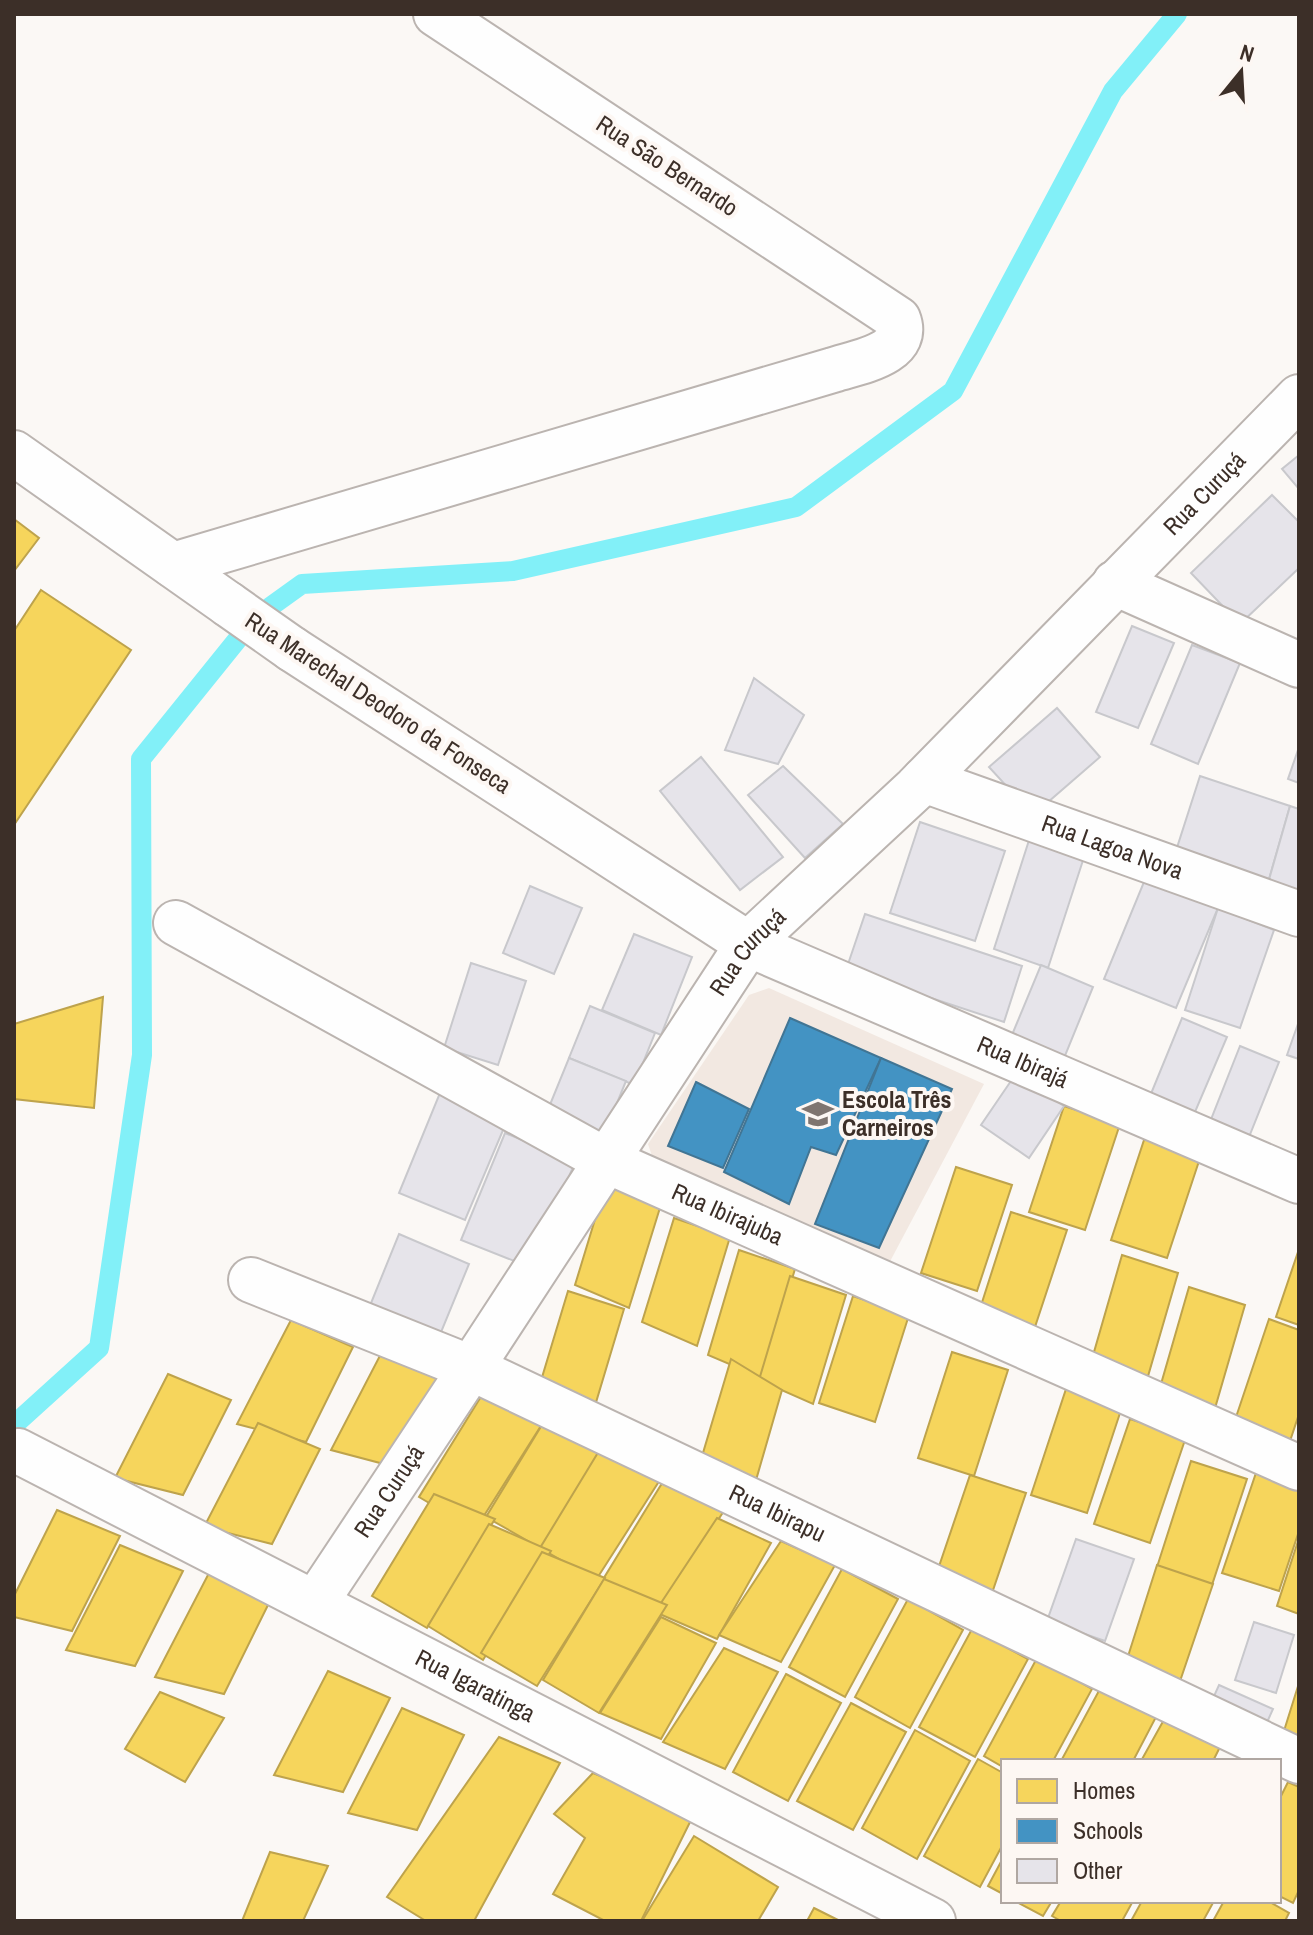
<svg xmlns="http://www.w3.org/2000/svg" width="1313" height="1935" font-family="'Archivo Narrow',sans-serif">
<style>
.built{fill:#f2e8e1}
.homes{fill:#f6d55c;stroke:#bea34c;stroke-width:2}
.schools{fill:#4393c3;stroke:#417594;stroke-width:2}
.lines{fill:none;stroke-linecap:round;stroke-linejoin:round}
.stream{stroke:#82f0f8;stroke-width:20}
.building{fill:#e6e4ea;stroke:#c8c8cc;stroke-width:2}
.street-casing{stroke:#bbb4b0;stroke-width:48}
.secondary-casing{stroke:#bbb4b0;stroke-width:48}
.street{stroke:#fefefe;stroke-width:44}
.secondary{stroke:#fefefe;stroke-width:44}
.labels{text-anchor:middle;stroke-width:8;stroke-linejoin:round;paint-order:stroke}
.street-label{font-size:24px;fill:#3c2f28;stroke:#fdf7f3}
.poi-label{font-size:24px;font-weight:bold;fill:#3c2f28;stroke:#fdf7f3;text-anchor:start}
</style>
<rect width="100%" height="100%" fill="#fbf8f5"/>
<polygon class="built" points="769,988 984,1084 886,1269 652,1156 648,1144 749,995"/>
<g class="homes">
<polygon points="14,519 39,538 14,571"/>
<polygon points="41,590 131,650 14,825 14,631"/>
<polygon points="103,997 94,1108 14,1099 14,1024"/>
<polygon points="1064,1106 1120,1124 1085,1230 1029,1212"/>
<polygon points="1146,1134 1202,1152 1167,1258 1111,1240"/>
<polygon points="956,1167 1012,1185 977,1291 921,1273"/>
<polygon points="607,1180 663,1198 629,1308 575,1285"/>
<polygon points="1011,1212 1067,1230 1032,1336 977,1318"/>
<polygon points="674,1218 730,1237 697,1346 642,1322"/>
<polygon points="1299,1249 1299,1325 1276,1317"/>
<polygon points="739,1250 795,1269 762,1378 708,1355"/>
<polygon points="1122,1255 1178,1273 1146,1383 1092,1359"/>
<polygon points="790,1276 846,1295 813,1404 759,1380"/>
<polygon points="1189,1287 1245,1305 1213,1415 1159,1391"/>
<polygon points="568,1291 624,1309 591,1419 537,1394"/>
<polygon points="853,1296 909,1315 875,1422 819,1403"/>
<polygon points="1269,1319 1299,1330 1299,1414 1289,1444 1233,1426"/>
<polygon points="291,1320 353,1347 306,1442 237,1424"/>
<polygon points="385,1346 447,1373 399,1468 331,1450"/>
<polygon points="952,1352 1008,1370 974,1476 918,1458"/>
<polygon points="731,1359 782,1390 754,1487 700,1463"/>
<polygon points="168,1374 231,1400 183,1495 115,1478"/>
<polygon points="1066,1389 1122,1407 1087,1513 1031,1495"/>
<polygon points="482,1395 544,1421 475,1530 419,1497"/>
<polygon points="548,1415 611,1441 542,1549 486,1517"/>
<polygon points="1130,1419 1186,1437 1150,1543 1094,1524"/>
<polygon points="258,1423 320,1449 272,1544 204,1527"/>
<polygon points="602,1446 665,1472 596,1580 540,1548"/>
<polygon points="1191,1461 1247,1479 1212,1585 1157,1567"/>
<polygon points="1258,1467 1299,1480 1299,1531 1279,1591 1222,1573"/>
<polygon points="970,1475 1026,1493 990,1599 934,1581"/>
<polygon points="664,1480 727,1506 658,1614 602,1581"/>
<polygon points="434,1494 495,1519 427,1628 372,1596"/>
<polygon points="57,1510 120,1536 72,1631 14,1617 14,1596"/>
<polygon points="717,1518 771,1543 717,1639 655,1612"/>
<polygon points="489,1524 551,1551 483,1660 428,1626"/>
<polygon points="1299,1538 1299,1614 1277,1606"/>
<polygon points="781,1541 835,1565 781,1662 719,1635"/>
<polygon points="120,1545 183,1571 135,1666 66,1650"/>
<polygon points="542,1552 605,1578 537,1686 481,1653"/>
<polygon points="1157,1565 1213,1584 1177,1690 1123,1672"/>
<polygon points="842,1569 898,1599 845,1697 789,1667"/>
<polygon points="209,1573 271,1599 224,1694 155,1677"/>
<polygon points="604,1579 667,1605 599,1713 543,1680"/>
<polygon points="908,1599 963,1630 910,1728 855,1697"/>
<polygon points="661,1617 716,1643 661,1739 600,1713"/>
<polygon points="972,1629 1028,1659 975,1757 919,1727"/>
<polygon points="724,1648 778,1672 725,1769 663,1742"/>
<polygon points="1037,1658 1092,1689 1053,1761 1003,1761 1003,1767 984,1756"/>
<polygon points="328,1671 390,1698 343,1792 274,1775"/>
<polygon points="786,1674 841,1703 788,1801 733,1772"/>
<polygon points="1299,1683 1299,1739 1283,1734"/>
<polygon points="1101,1687 1156,1717 1133,1761 1061,1761"/>
<polygon points="160,1692 224,1718 185,1782 125,1749"/>
<polygon points="851,1703 906,1732 853,1830 797,1801"/>
<polygon points="402,1708 464,1735 417,1830 348,1813"/>
<polygon points="1166,1716 1221,1745 1213,1761 1141,1761"/>
<polygon points="915,1730 970,1761 917,1859 862,1828"/>
<polygon points="499,1737 560,1763 474,1921 426,1921 387,1897"/>
<polygon points="978,1759 1003,1773 1003,1844 980,1887 924,1856"/>
<polygon points="593,1773 694,1814 641,1921 605,1921 553,1894 585,1838 554,1814"/>
<polygon points="1288,1782 1299,1787 1299,1890 1293,1903 1279,1896 1279,1800"/>
<polygon points="694,1836 778,1887 758,1921 642,1921"/>
<polygon points="270,1852 328,1866 303,1921 242,1921"/>
<polygon points="1003,1858 1003,1894 988,1886"/>
<polygon points="1015,1901 1052,1901 1043,1916"/>
<polygon points="1061,1901 1133,1901 1122,1921 1061,1921 1052,1916"/>
<polygon points="1142,1901 1214,1901 1203,1921 1131,1921"/>
<polygon points="1224,1901 1268,1901 1289,1913 1285,1921 1213,1921"/>
<polygon points="814,1908 840,1921 807,1921"/>
</g>
<g class="schools">
<polygon points="790,1018 881,1058 836,1155 811,1147 789,1204 724,1172"/>
<polygon points="881,1058 952,1089 879,1248 815,1224"/>
<polygon points="696,1082 749,1109 723,1168 668,1146"/>
</g>
<g class="lines">
<g class="stream">
<polyline points="270,607 302,584 513,571 796,507 953,391 1113,91 1177,14"/>
<polyline points="14,1425 99,1348 142,1055 141,759 237,640"/>
</g>
</g>
<g class="building">
<polygon points="1299,455 1299,489 1282,469"/>
<polygon points="1272,495 1299,522 1299,568 1240,624 1191,573"/>
<polygon points="1132,626 1174,643 1138,728 1096,712"/>
<polygon points="1192,645 1240,663 1198,764 1151,744"/>
<polygon points="754,678 804,715 778,764 725,750"/>
<polygon points="1057,708 1100,757 1033,815 989,767"/>
<polygon points="1299,747 1299,783 1288,779"/>
<polygon points="701,757 783,857 740,890 660,791"/>
<polygon points="783,766 843,824 805,858 748,795"/>
<polygon points="1200,776 1290,806 1266,890 1174,857"/>
<polygon points="1290,806 1299,809 1299,899 1266,890"/>
<polygon points="920,822 1005,851 975,941 890,913"/>
<polygon points="1032,831 1087,848 1048,968 994,949"/>
<polygon points="1146,877 1218,908 1176,1008 1104,979"/>
<polygon points="530,886 582,908 554,974 503,953"/>
<polygon points="1218,908 1274,930 1240,1028 1185,1010"/>
<polygon points="865,914 1022,966 1004,1022 846,970"/>
<polygon points="634,934 692,957 661,1035 602,1010"/>
<polygon points="471,963 526,981 498,1065 444,1048"/>
<polygon points="1041,965 1093,987 1060,1068 1007,1047"/>
<polygon points="590,1006 655,1033 634,1085 569,1058"/>
<polygon points="1182,1018 1227,1037 1192,1119 1148,1101"/>
<polygon points="1299,1021 1299,1059 1287,1055"/>
<polygon points="1240,1046 1279,1062 1249,1137 1210,1122"/>
<polygon points="569,1058 626,1081 604,1135 547,1112"/>
<polygon points="1015,1075 1064,1106 1029,1158 981,1125"/>
<polygon points="442,1088 509,1116 465,1220 399,1193"/>
<polygon points="505,1133 575,1162 532,1268 461,1240"/>
<polygon points="399,1234 469,1264 437,1342 367,1313"/>
<polygon points="1076,1539 1134,1559 1105,1641 1047,1621"/>
<polygon points="1254,1622 1294,1635 1276,1693 1235,1680"/>
<polygon points="1219,1685 1273,1709 1264,1729 1210,1705"/>
</g>
<g class="lines">
<defs>
<g id="street">
<path d="M173 565 833 370C857 362 912 354 898 319L436 14"/>
<polyline points="1115,583 1299,665"/>
<polyline points="228,604 292,649"/>
<path id="s1" d="M924 780 1299 914"/>
<path id="s2" d="M176 923 605 1160 1299 1468"/>
<path id="s3" d="M251 1280 471 1368 1299 1761"/>
<path id="s4" d="M18 1451 933 1921"/>
<path id="s5" d="M315 1603 471 1368 748 944 916 788 1299 397"/>
</g>
<g id="secondary">
<polyline points="14,453 228,604"/>
<path id="s6" d="M292 649 748 944 1299 1181"/>
</g>
</defs>
<use href="#street" class="street-casing"/>
<use href="#secondary" class="secondary-casing"/>
<use href="#street" class="street"/>
<use href="#secondary" class="secondary"/>
</g>
<defs>
<symbol id="school-bare" viewBox="-9 -9 18 18"><path d="M0-5L7-2L0 1L-7-2ZM-4 1L0 2.5L4 1V4Q0 6-4 4Z" fill="#7f7570" stroke="#fdf7f3" stroke-width="2.5" paint-order="stroke"/></symbol>
</defs>
<g fill-rule="evenodd">
<use href="#school-bare" x="796" y="1092" width="44" height="44"/>
</g>
<g class="labels">
<g class="street-label">
<text transform="translate(667 166) rotate(33)" y="8">Rua São Bernardo</text>
<text dy="8" stroke="none"><textPath href="#s5" startOffset="1430">Rua Curuçá</textPath></text>
<text transform="translate(378 703) rotate(33)" y="8">Rua Marechal Deodoro da Fonseca</text>
<text dy="8" stroke="none"><textPath href="#s1" startOffset="200">Rua Lagoa Nova</textPath></text>
<text dy="8" stroke="none"><textPath href="#s5" startOffset="782">Rua Curuçá</textPath></text>
<text dy="8" stroke="none"><textPath href="#s6" startOffset="842">Rua Ibirajá</textPath></text>
<text dy="8" stroke="none"><textPath href="#s2" startOffset="624">Rua Ibirajuba</textPath></text>
<text dy="8" stroke="none"><textPath href="#s5" startOffset="134">Rua Curuçá</textPath></text>
<text dy="8" stroke="none"><textPath href="#s3" startOffset="576">Rua Ibirapu</textPath></text>
<text dy="8" stroke="none"><textPath href="#s4" startOffset="514">Rua Igaratinga</textPath></text>
</g>
<g class="poi-label">
<text x="842" y="1108">Escola Três<tspan x="842" dy="28">Carneiros</tspan></text>
</g>
</g>
<rect width="1313" height="1935" fill="none" stroke="#3c2f28" stroke-width="32"/>
<rect x="1001" y="1759" width="280" height="144" fill="#fdf7f3" stroke="#b0a7a2" stroke-width="2"/>
<rect x="1017" y="1779" width="40" height="24" fill="#f6d55c" stroke="#b0a7a2" stroke-width="2"/>
<text x="1073" y="1799" font-size="24" fill="#3c2f28">Homes</text>
<rect x="1017" y="1819" width="40" height="24" fill="#4393c3" stroke="#b0a7a2" stroke-width="2"/>
<text x="1073" y="1839" font-size="24" fill="#3c2f28">Schools</text>
<rect x="1017" y="1859" width="40" height="24" fill="#e6e4ea" stroke="#b0a7a2" stroke-width="2"/>
<text x="1073" y="1879" font-size="24" fill="#3c2f28">Other</text>
<g transform="translate(1241 72) rotate(18)" stroke="#fdf7f3" stroke-width="6" paint-order="stroke">
<path d="M0-6L14 30L0 20L-14 30Z" fill="#3c2f28"/>
<text y="-12" font-size="22" font-weight="bold" text-anchor="middle" fill="#3c2f28">N</text>
</g>
</svg>
